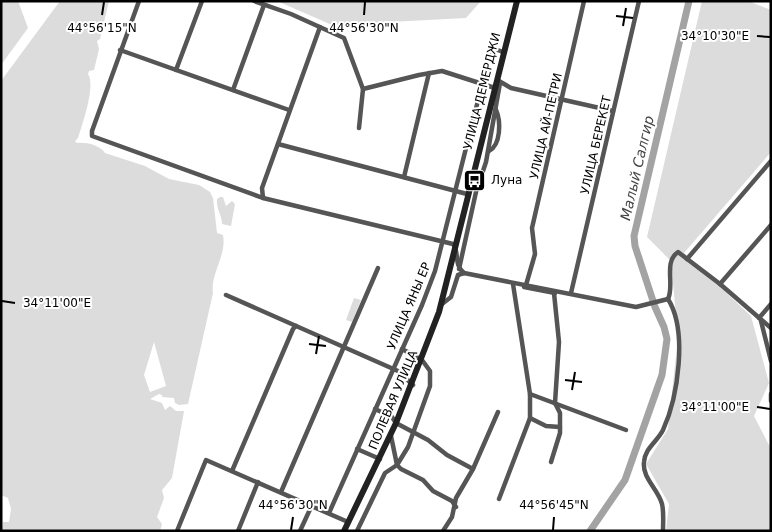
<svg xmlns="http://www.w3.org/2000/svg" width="772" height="532" font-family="'DejaVu Sans',sans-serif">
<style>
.green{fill:#dcdcdc;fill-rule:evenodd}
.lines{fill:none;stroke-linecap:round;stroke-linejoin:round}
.river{stroke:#a3a3a3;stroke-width:7}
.street{stroke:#555;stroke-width:4.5}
.secondary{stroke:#222;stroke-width:6}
.ticks{fill:none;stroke:#000;stroke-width:2}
.labels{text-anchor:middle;stroke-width:4;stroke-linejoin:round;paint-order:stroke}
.street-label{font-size:12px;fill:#000;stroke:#fff}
.poi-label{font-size:12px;fill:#000;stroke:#fff;text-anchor:start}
.water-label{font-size:14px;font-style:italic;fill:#444;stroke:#fff}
.ticks-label{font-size:12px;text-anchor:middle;fill:#000;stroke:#fff;stroke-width:4;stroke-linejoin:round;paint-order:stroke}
</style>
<rect width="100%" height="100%" fill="#fff"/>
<g class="green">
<polygon points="1,1 18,1 28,28 1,65"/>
<path d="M60 1H109L100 39 97 41 99 49 94 70 89 71 88 74C96 86 82 125 78 138L75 141 77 143C86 142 100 145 105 153L145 166 169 179 199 185 210 192 213 198 217 233 223 235C227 255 210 274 213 293L188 404 179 405 175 403 174 398 162 397V395L159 394 150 399 162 403 165 410 170 406 176 411H184L172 478 162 490 164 498 157 517 162 524 160 531H2L3 522H9L11 509 8 498 1 495V81ZM154 342 166 386 150 392 144 375Z"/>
<polygon points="277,1 481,1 466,18 332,25"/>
<polygon points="702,1 748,1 771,10 771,152 684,253 751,316 769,383 754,416 771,449 771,531 666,531 669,504 646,464 668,429 678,337 671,261 647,237"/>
<path d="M220 197H223L226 206 232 201 235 204 231 226 222 224C222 215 216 209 217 199Z"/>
<polygon points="354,298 361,300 352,322 346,320"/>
</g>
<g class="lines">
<polyline class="river" points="590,531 625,480 662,375 667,339 664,327 655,307 635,246 634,236 689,1"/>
<g class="street">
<path d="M139 1 92 131V136L263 198 453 244C460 253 453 264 464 273"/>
<polyline points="254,1 291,14 344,38 363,89 359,128"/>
<polyline points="120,50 289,110"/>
<polyline points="176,70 202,1"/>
<polyline points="499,81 511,88 613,111"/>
<polyline points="363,89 419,75 442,71 495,88"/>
<polyline points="233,90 264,5"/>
<polyline points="278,144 467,194"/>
<path d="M489 151C501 145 501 121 496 110"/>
<polyline points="404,177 429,73"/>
<polyline points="263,198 262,188 320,27"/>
<polyline points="687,259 771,161"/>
<polyline points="459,269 476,192 486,162 500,83"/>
<polyline points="720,284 771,225"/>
<polyline points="526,285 535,254 532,228 584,1"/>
<polyline points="524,287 555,293"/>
<polyline points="571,293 639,1"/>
<polyline points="226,295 398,371 413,385"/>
<path d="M668 299C675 285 663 262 678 252L720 284 771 328"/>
<polyline points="442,304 451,297 458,275 464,273 636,307 668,299"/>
<polyline points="759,318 771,304"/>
<polyline points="761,321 771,361"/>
<polyline points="530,394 626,430"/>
<polyline points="771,394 771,401"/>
<polyline points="375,409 392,417 396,423 428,440 447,455 473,469"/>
<polyline points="530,418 546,426 560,427"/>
<polyline points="391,436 397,465 401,469 423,480 433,491 452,501 456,507"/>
<polyline points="357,449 380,459"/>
<polyline points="551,462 560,433 560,413 555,403 559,342 554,293"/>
<polyline points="232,471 293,329 296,326"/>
<polyline points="281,492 378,268"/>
<polyline points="499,499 530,418 530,394 513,284"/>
<polyline points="329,513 422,305 435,271 490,53 495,49 503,52"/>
<polyline points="177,531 206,460 348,522"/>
<polyline points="238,531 258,482"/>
<polyline points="300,531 312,505"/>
<polyline points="357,531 385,473 397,465 408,447 430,386 430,371 422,360 402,349"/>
<polyline points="443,531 452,517 456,498 473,469 498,412"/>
<path d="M663 531C663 522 664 512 662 504 658 489 642 478 644 462 645 448 657 442 663 430 678 397 688 331 668 299"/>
</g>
<polyline class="secondary" points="344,531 396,423 439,312 517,1"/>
</g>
<path class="ticks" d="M102 15 104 2M364 15 365 2M616 16 633 18M623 26 626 8M757 36 770 37M2 301 15 303M309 344 326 346M316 354 319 336M565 380 582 382M572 390 575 372M757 407 770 409M291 530 293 517M553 530 554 517"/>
<defs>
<symbol id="bus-square" viewBox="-11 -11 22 22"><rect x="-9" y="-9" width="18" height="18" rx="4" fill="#000" stroke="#fff"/><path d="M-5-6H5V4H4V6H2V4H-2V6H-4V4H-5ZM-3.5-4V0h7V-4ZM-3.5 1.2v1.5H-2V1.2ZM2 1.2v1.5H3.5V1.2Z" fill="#fff"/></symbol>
</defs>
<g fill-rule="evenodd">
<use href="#bus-square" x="462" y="168" width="25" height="25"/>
</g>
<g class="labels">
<g class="street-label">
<text transform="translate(482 91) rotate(-76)" y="4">УЛИЦА ДЕМЕРДЖИ</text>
<text transform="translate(546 126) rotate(-77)" y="4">УЛИЦА АЙ-ПЕТРИ</text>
<text transform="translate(596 145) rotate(-77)" y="4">УЛИЦА БЕРЕКЕТ</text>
<text transform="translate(409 306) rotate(-67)" y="4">УЛИЦА ЯНЫ ЕР</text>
<text transform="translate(393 400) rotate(-67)" y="4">ПОЛЕВАЯ УЛИЦА</text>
</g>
<g class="poi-label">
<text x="491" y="184">Луна</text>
</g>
<g class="water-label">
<text transform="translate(637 168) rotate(-77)" y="5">Малый Салгир</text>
</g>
</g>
<g class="ticks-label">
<text x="102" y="32">44°56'15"N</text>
<text x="364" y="32">44°56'30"N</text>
<text x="715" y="40">34°10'30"E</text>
<text x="57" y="307">34°11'00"E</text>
<text x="715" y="411">34°11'00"E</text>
<text x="293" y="509">44°56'30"N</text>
<text x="554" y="509">44°56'45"N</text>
</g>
<rect width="772" height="532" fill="none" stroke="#000000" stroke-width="5"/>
</svg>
